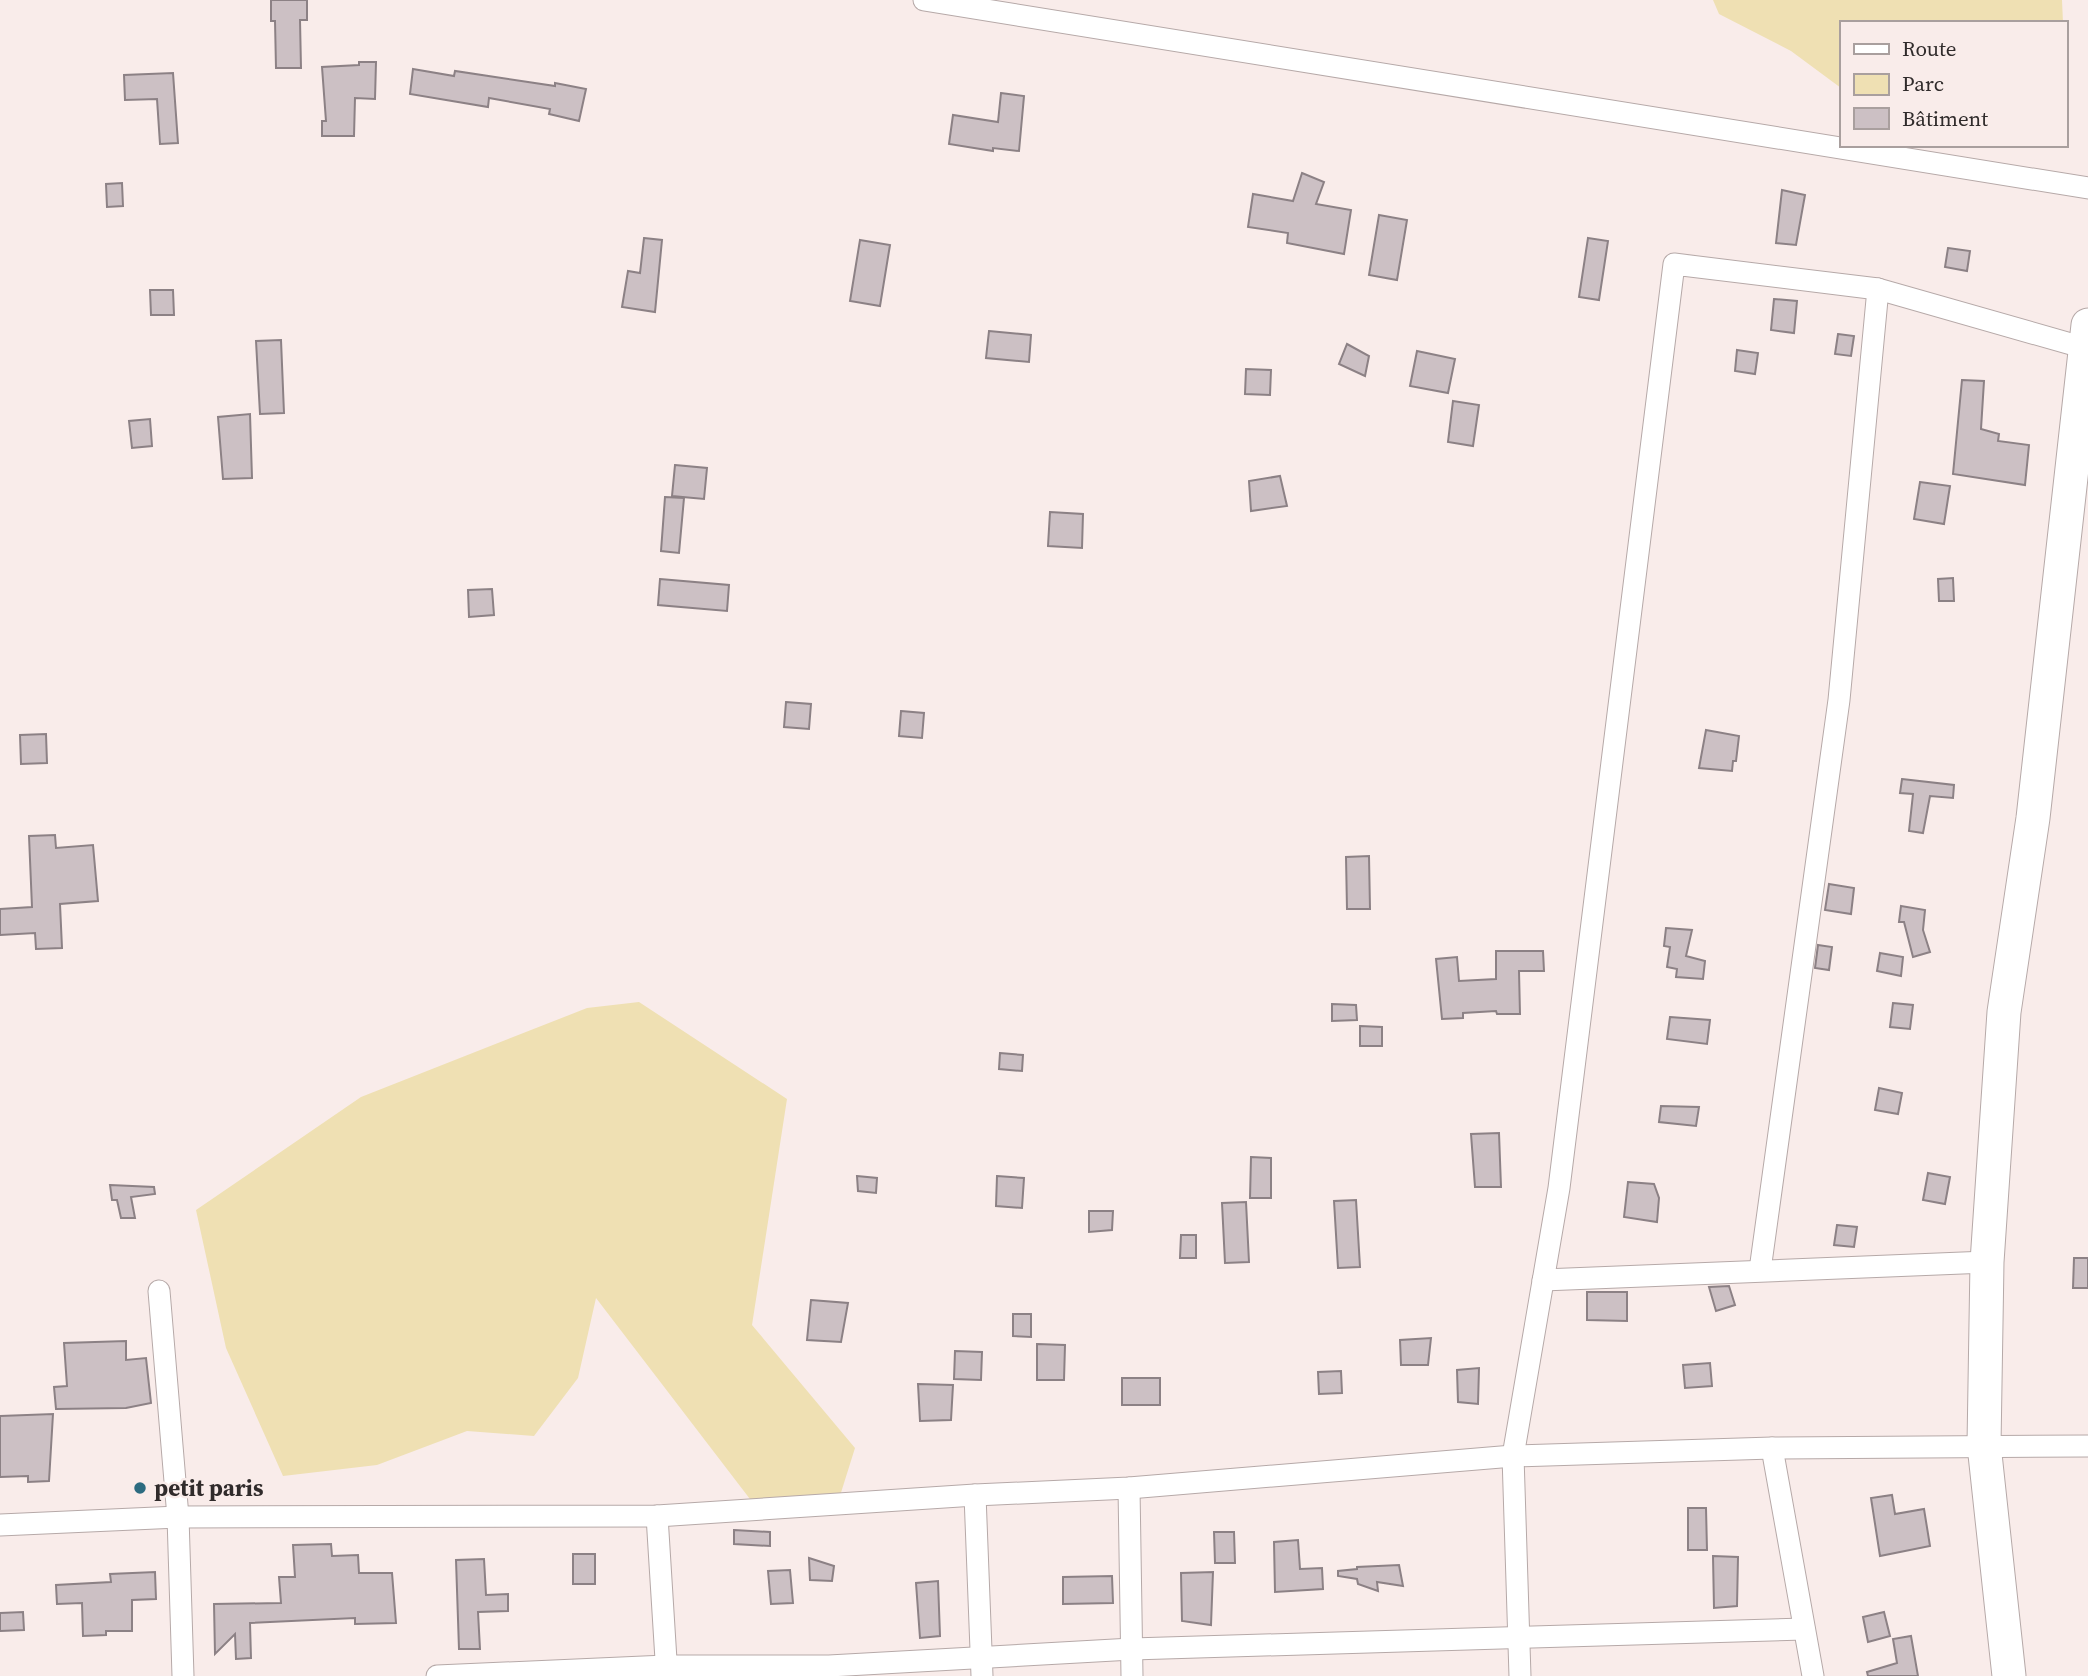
<svg xmlns="http://www.w3.org/2000/svg" width="2088" height="1676" font-family="'Source Serif 4',serif">
<style>
.green{fill:#efe0b3}
.building{fill:#ccc0c4;stroke:#8c8185;stroke-width:2}
.lines{fill:none;stroke-linecap:round;stroke-linejoin:round}
.street-casing{stroke:#b6a9a8;stroke-width:23}
.primary-casing{stroke:#b6a9a8;stroke-width:35}
.street{stroke:#fff;stroke-width:21}
.primary{stroke:#fff;stroke-width:33}
.poi-dot{fill:#2c6b80;stroke:#f9ecea;stroke-width:2.5}
.labels{text-anchor:middle;stroke-width:5;stroke-linejoin:round;paint-order:stroke}
.poi-label{font-size:23px;font-weight:bold;fill:#302b2b;stroke:#f9ecea;text-anchor:start}
</style>
<rect width="100%" height="100%" fill="#f9ecea"/>
<g class="green">
<polygon points="1713,0 2062,0 2063,23 1841,23 1841,88 1791,51 1719,14"/>
<polygon points="639,1002 787,1099 752,1325 855,1448 839,1499 753,1503 596,1298 578,1378 534,1436 467,1431 377,1465 283,1476 226,1348 196,1210 361,1097 587,1008"/>
</g>
<g class="building">
<polygon points="271,0 307,0 307,20 300,20 301,68 276,68 275,21 271,21"/>
<polygon points="359,62 376,62 375,99 355,98 354,136 322,136 322,121 326,121 322,67 359,65"/>
<polygon points="413,69 454,76 455,71 555,86 555,83 586,89 579,121 549,114 550,109 489,98 488,107 410,94"/>
<polygon points="173,73 178,143 160,144 157,99 125,100 124,75"/>
<polygon points="1001,93 1024,96 1019,151 993,148 993,151 949,144 953,115 998,122"/>
<polygon points="1302,173 1324,182 1316,204 1351,210 1344,254 1287,243 1288,233 1248,227 1253,194 1293,201"/>
<polygon points="122,183 123,206 107,207 106,184"/>
<polygon points="1782,190 1805,195 1796,245 1776,243"/>
<polygon points="1379,215 1407,220 1397,280 1369,275"/>
<polygon points="644,238 662,240 655,312 622,307 628,271 640,273"/>
<polygon points="1588,238 1608,241 1599,300 1579,297"/>
<polygon points="860,240 890,245 880,306 850,301"/>
<polygon points="1948,248 1970,251 1967,271 1945,267"/>
<polygon points="150,290 173,290 174,315 151,315"/>
<polygon points="1774,299 1797,301 1794,333 1771,330"/>
<polygon points="989,331 1031,335 1029,362 986,358"/>
<polygon points="1838,334 1854,336 1851,356 1835,354"/>
<polygon points="281,340 284,413 260,414 256,341"/>
<polygon points="1347,344 1369,356 1365,376 1339,364"/>
<polygon points="1737,350 1758,353 1755,374 1735,371"/>
<polygon points="1417,351 1455,359 1448,393 1410,386"/>
<polygon points="1246,369 1271,370 1270,395 1245,394"/>
<polygon points="1962,380 1984,381 1981,429 1999,434 1998,441 2029,445 2025,485 1953,474"/>
<polygon points="1453,401 1479,405 1473,446 1448,442"/>
<polygon points="250,414 252,478 223,479 218,417"/>
<polygon points="150,419 152,446 132,448 129,421"/>
<polygon points="675,465 707,468 704,499 672,496"/>
<polygon points="1280,476 1287,506 1251,511 1249,481"/>
<polygon points="1920,482 1950,486 1944,524 1914,519"/>
<polygon points="665,497 684,498 679,553 661,551"/>
<polygon points="1050,512 1083,514 1082,548 1048,546"/>
<polygon points="1953,578 1954,601 1939,601 1938,579"/>
<polygon points="660,579 729,585 727,611 658,605"/>
<polygon points="492,589 494,615 469,617 468,590"/>
<polygon points="786,702 811,704 809,729 784,727"/>
<polygon points="901,711 924,713 922,738 899,736"/>
<polygon points="1706,730 1739,736 1736,761 1733,761 1732,771 1699,768"/>
<polygon points="46,734 47,763 21,764 20,735"/>
<polygon points="1902,779 1954,785 1953,798 1930,796 1923,833 1909,831 1913,794 1900,793"/>
<polygon points="55,835 56,848 93,845 98,901 60,904 62,948 36,949 35,933 0,935 0,909 32,907 29,836"/>
<polygon points="1369,856 1370,909 1347,909 1346,857"/>
<polygon points="1829,884 1854,888 1851,914 1825,910"/>
<polygon points="1901,906 1925,910 1923,930 1930,952 1913,957 1904,922 1899,922"/>
<polygon points="1666,928 1692,930 1686,956 1705,961 1703,979 1676,977 1677,969 1667,967 1670,947 1664,946"/>
<polygon points="1818,945 1832,947 1829,970 1815,968"/>
<polygon points="1496,951 1543,951 1544,971 1519,971 1520,1014 1497,1014 1496,1011 1463,1013 1463,1018 1442,1019 1436,959 1457,957 1459,981 1496,979"/>
<polygon points="1880,953 1903,957 1901,976 1877,971"/>
<polygon points="1893,1003 1913,1005 1910,1029 1890,1027"/>
<polygon points="1332,1004 1356,1005 1357,1020 1332,1021"/>
<polygon points="1670,1017 1710,1020 1707,1044 1667,1039"/>
<polygon points="1360,1026 1382,1027 1382,1046 1360,1046"/>
<polygon points="1000,1053 1023,1055 1022,1071 999,1069"/>
<polygon points="1879,1088 1902,1093 1898,1114 1875,1110"/>
<polygon points="1661,1106 1699,1107 1696,1126 1659,1122"/>
<polygon points="1499,1133 1501,1187 1475,1187 1471,1134"/>
<polygon points="1251,1157 1271,1158 1271,1198 1250,1198"/>
<polygon points="1928,1173 1950,1177 1945,1204 1923,1200"/>
<polygon points="857,1176 877,1178 876,1193 858,1191"/>
<polygon points="997,1176 1024,1178 1022,1208 996,1206"/>
<polygon points="1628,1182 1654,1184 1659,1198 1657,1222 1624,1217"/>
<polygon points="110,1185 154,1187 155,1194 131,1197 135,1218 121,1218 117,1200 112,1200"/>
<polygon points="1356,1200 1360,1267 1338,1268 1334,1201"/>
<polygon points="1246,1202 1249,1262 1225,1263 1222,1203"/>
<polygon points="1089,1211 1113,1211 1112,1230 1089,1232"/>
<polygon points="1837,1225 1857,1227 1854,1247 1834,1245"/>
<polygon points="1181,1235 1196,1235 1196,1258 1180,1258"/>
<polygon points="2074,1258 2088,1258 2088,1288 2073,1288"/>
<polygon points="1729,1286 1735,1305 1716,1311 1709,1287"/>
<polygon points="1587,1292 1627,1292 1627,1321 1587,1320"/>
<polygon points="811,1300 848,1303 841,1342 807,1340"/>
<polygon points="1013,1314 1031,1314 1031,1337 1013,1336"/>
<polygon points="1431,1338 1428,1365 1401,1365 1400,1340"/>
<polygon points="126,1341 126,1360 146,1358 151,1403 126,1408 56,1409 54,1387 67,1386 64,1343"/>
<polygon points="1037,1344 1065,1345 1064,1380 1037,1380"/>
<polygon points="955,1351 982,1352 981,1380 954,1379"/>
<polygon points="1710,1363 1712,1386 1685,1388 1683,1365"/>
<polygon points="1479,1368 1478,1404 1458,1402 1457,1370"/>
<polygon points="1341,1371 1342,1393 1319,1394 1318,1372"/>
<rect x="1122" y="1378" width="38" height="27"/>
<polygon points="918,1384 953,1385 951,1420 920,1421"/>
<polygon points="53,1414 49,1481 28,1482 28,1476 0,1477 0,1416"/>
<polygon points="1892,1495 1895,1514 1924,1509 1930,1546 1880,1556 1871,1498"/>
<polygon points="1688,1508 1706,1508 1707,1550 1688,1550"/>
<polygon points="734,1530 770,1532 770,1546 734,1544"/>
<polygon points="1214,1532 1234,1532 1235,1563 1215,1563"/>
<polygon points="1298,1540 1300,1569 1322,1568 1323,1589 1275,1592 1274,1542"/>
<polygon points="331,1544 332,1556 358,1555 359,1573 392,1573 396,1623 355,1624 355,1618 250,1623 251,1658 236,1659 235,1634 215,1654 214,1604 281,1603 279,1577 295,1577 293,1545"/>
<rect x="573" y="1554" width="22" height="30"/>
<polygon points="1713,1556 1738,1557 1737,1606 1714,1608"/>
<polygon points="809,1558 834,1566 832,1581 810,1580"/>
<polygon points="484,1559 486,1595 508,1594 508,1611 478,1612 480,1649 459,1649 456,1560"/>
<polygon points="1399,1565 1403,1586 1377,1582 1378,1591 1358,1584 1357,1579 1338,1576 1338,1571 1357,1569 1357,1567"/>
<polygon points="790,1570 793,1603 771,1604 768,1571"/>
<polygon points="155,1572 156,1599 132,1600 132,1631 106,1631 106,1635 83,1636 82,1603 57,1604 56,1585 111,1582 110,1574"/>
<polygon points="1213,1572 1211,1625 1182,1621 1181,1573"/>
<polygon points="1112,1576 1113,1603 1063,1604 1063,1577"/>
<polygon points="938,1581 940,1636 920,1638 916,1583"/>
<polygon points="23,1612 24,1630 0,1631 0,1613"/>
<polygon points="1884,1612 1890,1636 1868,1642 1863,1617"/>
<polygon points="1911,1636 1918,1676 1868,1676 1867,1672 1897,1663 1893,1639"/>
</g>
<g class="lines">
<defs>
<g id="street">
<polyline points="924,0 2088,188"/>
<polyline points="1760,1270 1839,700 1878,289"/>
<polyline points="1543,1280 1987,1262"/>
<polyline points="159,1291 178,1517 183,1676"/>
<polyline points="1772,1448 1813,1676"/>
<polyline points="1129,1488 1132,1676"/>
<polyline points="975,1495 982,1676"/>
<polyline points="657,1516 667,1676"/>
<polyline points="0,1525 178,1517 657,1516 975,1495 1129,1488 1513,1456 1772,1448 2088,1446"/>
<polyline points="437,1676 666,1666 829,1666 1132,1649 1804,1629"/>
<polyline points="1520,1676 1513,1456 1559,1188 1674,264 1878,289 2085,348"/>
</g>
<polyline id="primary" points="2009,1676 1984,1445 1987,1262 2004,1012 2033,818 2088,325"/>
</defs>
<use href="#street" class="street-casing"/>
<use href="#primary" class="primary-casing"/>
<use href="#street" class="street"/>
<use href="#primary" class="primary"/>
</g>
<circle class="poi-dot" cx="140" cy="1488" r="7"/>
<g class="labels">
<g class="poi-label">
<text x="154" y="1496">petit paris</text>
</g>
</g>
<rect x="1840" y="21" width="228" height="126" fill="#f9ecea" stroke="#a99f9e" stroke-width="2"/>
<rect x="1854" y="44" width="35" height="10" fill="#ffffff" stroke="#a99f9e" stroke-width="2"/>
<text x="1902" y="56" font-size="21" fill="#302b2b">Route</text>
<rect x="1854" y="74" width="35" height="21" fill="#efe0b3" stroke="#a99f9e" stroke-width="2"/>
<text x="1902" y="91" font-size="21" fill="#302b2b">Parc</text>
<rect x="1854" y="108" width="35" height="21" fill="#ccc0c4" stroke="#a99f9e" stroke-width="2"/>
<text x="1902" y="126" font-size="21" fill="#302b2b">Bâtiment</text>
</svg>
